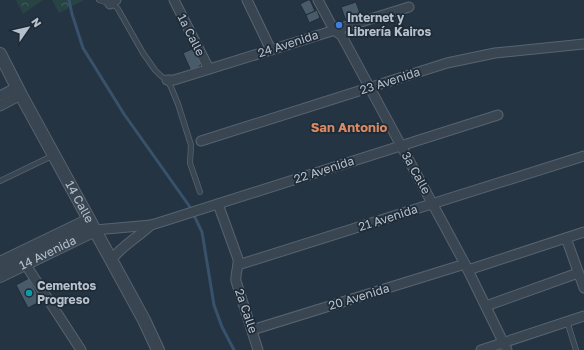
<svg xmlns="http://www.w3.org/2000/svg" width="584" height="350" font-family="'Golos Text',sans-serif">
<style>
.forest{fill:url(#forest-crowns)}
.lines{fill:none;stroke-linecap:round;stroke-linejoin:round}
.stream{stroke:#38526b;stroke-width:3}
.building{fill:#495a69;stroke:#202d39}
.service-casing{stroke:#57646f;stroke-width:6}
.minor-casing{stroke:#57646f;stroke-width:11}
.tertiary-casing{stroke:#57646f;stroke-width:14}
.service{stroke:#394652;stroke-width:4.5}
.minor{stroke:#394652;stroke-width:9}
.tertiary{stroke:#394652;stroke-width:12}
.shop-dot{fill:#3f7fe0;stroke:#1e2b37;stroke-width:1.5}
.culture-dot{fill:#0f9aa8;stroke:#1e2b37;stroke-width:1.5}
.labels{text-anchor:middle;stroke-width:3.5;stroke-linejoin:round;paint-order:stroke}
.poi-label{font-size:12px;font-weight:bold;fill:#b6c1cc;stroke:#1e2b37;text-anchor:start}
.street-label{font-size:12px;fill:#b6c1cc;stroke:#1e2b37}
.neighbourhood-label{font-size:13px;font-weight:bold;fill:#db8b62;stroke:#1e2b37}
</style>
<defs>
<pattern id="forest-crowns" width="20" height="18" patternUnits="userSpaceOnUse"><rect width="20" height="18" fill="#274343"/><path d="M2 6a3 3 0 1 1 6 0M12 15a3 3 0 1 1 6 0" fill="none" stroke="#445c5d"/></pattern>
</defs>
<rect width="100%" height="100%" fill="#253443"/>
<g class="forest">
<polygon points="16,0 43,0 23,14"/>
<polygon points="52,0 84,0 59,13"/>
</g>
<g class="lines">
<polyline class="stream" points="69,0 72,14 83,48 124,114 190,207 202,232 214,305 222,327 234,350"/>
</g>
<g class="building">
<polygon points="308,0 310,0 315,11 306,15 300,4"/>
<polygon points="356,2 361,16 346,21 341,7"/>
<polygon points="317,10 320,18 309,23 306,15"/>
<polygon points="194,48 201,64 199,67 191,71 183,53"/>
<polygon points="29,278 41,301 28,308 16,285"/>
</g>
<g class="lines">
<defs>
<g id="service">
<polyline points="99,0 114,5 118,9 143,53 155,70 161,76 167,80 171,87 178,104 191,145 190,163 200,192"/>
<polyline points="0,181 54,155"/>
<polyline points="567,321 576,350"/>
</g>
<g id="minor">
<polyline points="174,0 209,69"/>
<polyline points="247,0 271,50"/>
<polyline points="318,0 334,30 341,35 344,40 465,264 507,350"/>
<polyline points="110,4 116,0"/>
<polyline points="167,80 174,80 409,7"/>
<polyline points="0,96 17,87"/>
<polyline points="0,106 21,95"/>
<polyline points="201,141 447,63 495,53 584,44"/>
<path d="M218 204 238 259C239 267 235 273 236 281L258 350"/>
<polyline points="95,230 151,225 161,222 498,115"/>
<polyline points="566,238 584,288"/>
<polyline points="22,259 81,350"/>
<path d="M111 260C123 245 137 238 151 225"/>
<polyline points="238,265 584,156"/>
<polyline points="468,270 584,232"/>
<polyline points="486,306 578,273"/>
<polyline points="252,330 465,264"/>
<polyline points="481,350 584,316"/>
</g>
<g id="tertiary">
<path id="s1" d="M0 54 21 95 144 320 158 350"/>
<polyline points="0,263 89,220"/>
<path id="s2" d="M0 276 95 230"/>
</g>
</defs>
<use href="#service" class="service-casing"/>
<use href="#minor" class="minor-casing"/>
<use href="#tertiary" class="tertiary-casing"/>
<use href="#service" class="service"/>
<use href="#minor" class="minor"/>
<use href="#tertiary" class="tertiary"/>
</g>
<circle class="shop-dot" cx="339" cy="25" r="4"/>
<circle class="culture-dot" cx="29" cy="293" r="4"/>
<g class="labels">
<g class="poi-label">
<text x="347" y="22">Internet y<tspan x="347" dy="14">Librería Kairos</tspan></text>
<text x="37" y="290">Cementos<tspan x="37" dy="14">Progreso</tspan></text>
</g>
<g class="street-label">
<text transform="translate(191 35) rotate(63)" y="4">1a Calle</text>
<text transform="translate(288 44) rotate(-18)" y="4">24 Avenida</text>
<text transform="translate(390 81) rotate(-18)" y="4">23 Avenida</text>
<text transform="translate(324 170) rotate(-18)" y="4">22 Avenida</text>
<text transform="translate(416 173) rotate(61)" y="4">3a Calle</text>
<text dy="4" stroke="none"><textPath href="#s1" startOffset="168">14 Calle</textPath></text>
<text transform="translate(388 218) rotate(-18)" y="4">21 Avenida</text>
<text dy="4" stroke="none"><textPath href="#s2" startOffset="53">14 Avenida</textPath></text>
<text transform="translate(359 297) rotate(-17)" y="4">20 Avenida</text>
<text transform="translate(246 311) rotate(71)" y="4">2a Calle</text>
</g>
<g class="neighbourhood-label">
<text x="349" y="132">San Antonio</text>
</g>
</g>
<g transform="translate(28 28) rotate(56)" stroke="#1e2b37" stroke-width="3" paint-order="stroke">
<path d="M0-3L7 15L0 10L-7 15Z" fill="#b6c1cc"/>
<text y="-6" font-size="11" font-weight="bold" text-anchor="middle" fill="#b6c1cc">N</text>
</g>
</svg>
